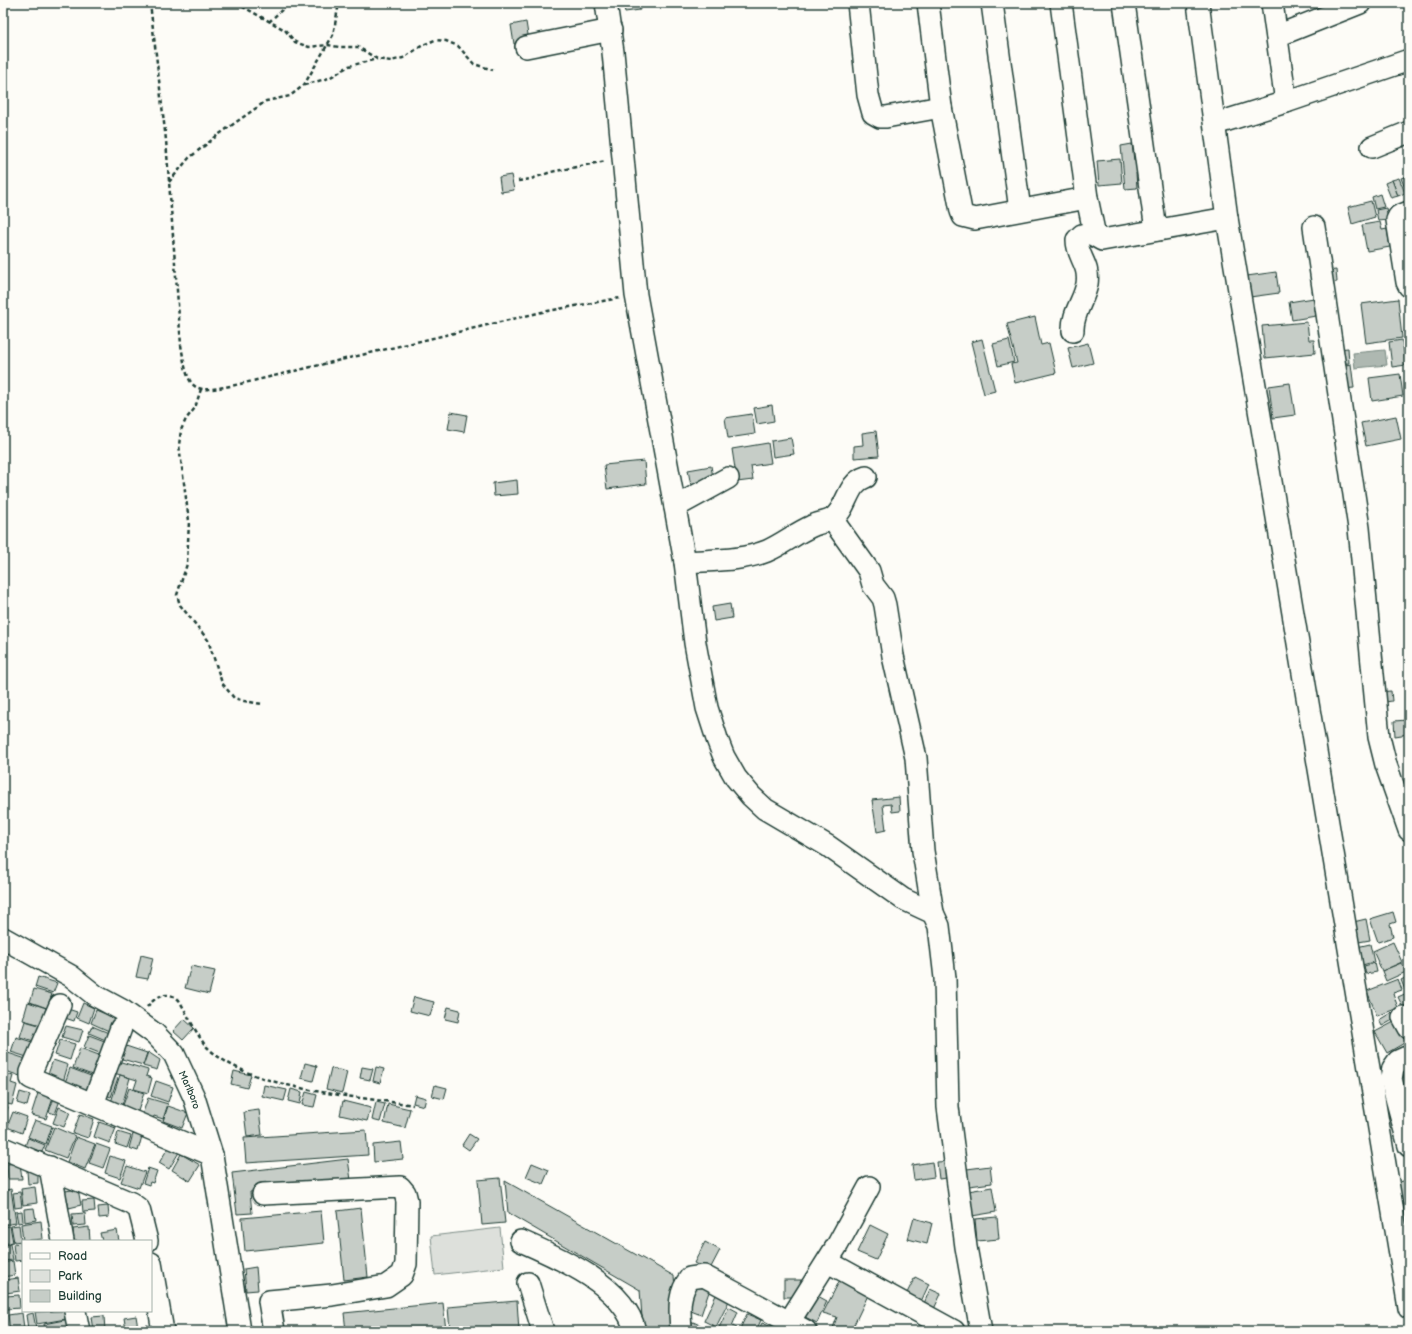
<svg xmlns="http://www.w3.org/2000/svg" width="1412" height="1334" font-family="'Balsamiq Sans',sans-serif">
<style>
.green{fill:#dde0db;stroke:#7e8e88}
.water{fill:#aeb8b1;stroke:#75877f}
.building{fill:#c6cdc7;stroke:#1f3d34}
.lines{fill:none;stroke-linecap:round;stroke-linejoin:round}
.minor-casing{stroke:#1f3d34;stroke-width:24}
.path{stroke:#1f3d34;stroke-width:2.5;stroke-dasharray:4 3;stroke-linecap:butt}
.minor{stroke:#fdfcf7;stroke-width:21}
.labels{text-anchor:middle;stroke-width:4;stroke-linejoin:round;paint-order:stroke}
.street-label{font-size:10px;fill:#1f3d34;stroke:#fdfcf7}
</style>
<rect width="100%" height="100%" fill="#fdfcf7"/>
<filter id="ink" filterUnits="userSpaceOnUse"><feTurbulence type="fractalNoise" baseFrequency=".025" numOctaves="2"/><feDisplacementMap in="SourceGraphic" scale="8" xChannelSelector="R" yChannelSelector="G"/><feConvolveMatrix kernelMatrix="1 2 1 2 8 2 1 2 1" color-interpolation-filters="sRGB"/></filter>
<g filter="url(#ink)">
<polygon class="green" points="500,1228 504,1267 435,1275 431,1236"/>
<polygon class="water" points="1385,350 1387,365 1355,368 1353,353"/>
<g class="building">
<polygon points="623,3 639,3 640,10 625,12"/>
<polygon points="526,22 529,41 514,44 511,25"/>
<polygon points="1132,144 1134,161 1140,161 1141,172 1136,173 1137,188 1125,189 1121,146"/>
<polygon points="1120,159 1122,183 1099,185 1097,161"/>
<polygon points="511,175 514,190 501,192 499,177"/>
<polygon points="1408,176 1409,193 1407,193 1401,178"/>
<polygon points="1399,178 1405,193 1398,196 1392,180"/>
<polygon points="1392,180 1398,196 1391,198 1385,183"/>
<polygon points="1380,194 1384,207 1375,209 1372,197"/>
<polygon points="1371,201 1375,217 1352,224 1348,207"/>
<polygon points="1386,208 1388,220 1378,221 1376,210"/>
<polygon points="1380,222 1382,230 1387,229 1390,247 1367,251 1362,225"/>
<polygon points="1336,270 1337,282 1329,283 1327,271"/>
<polygon points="1276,272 1279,293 1250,297 1247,276"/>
<polygon points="1314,298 1316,316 1292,320 1289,302"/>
<polygon points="1398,299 1402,338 1366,343 1361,304"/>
<polygon points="1035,317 1041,345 1049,343 1056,373 1015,383 1011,364 1017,363 1007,324"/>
<polygon points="1307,322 1309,340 1314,340 1315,353 1265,358 1262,326"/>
<polygon points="982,339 995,391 984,394 971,342"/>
<polygon points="1009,340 1014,362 998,366 993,344"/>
<polygon points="1402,340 1406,365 1392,367 1389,342"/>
<polygon points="1088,343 1093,363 1073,368 1068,348"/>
<polygon points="1348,348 1349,363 1339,364 1338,349"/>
<polygon points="1351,364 1354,388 1343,389 1340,366"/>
<polygon points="1400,374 1403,396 1372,401 1369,378"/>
<polygon points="1290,383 1295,415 1273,418 1269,386"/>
<polygon points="772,405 774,421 757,424 754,408"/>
<polygon points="451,412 467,415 464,432 448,429"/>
<polygon points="752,414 755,434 728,438 725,418"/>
<polygon points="1396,416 1401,439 1366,446 1361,423"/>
<polygon points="876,431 879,456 854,458 854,446 863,445 862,433"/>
<polygon points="791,438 794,454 773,457 771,441"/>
<polygon points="768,443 771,463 751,466 753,480 737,482 732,449"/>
<polygon points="644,461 646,484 607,489 604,465"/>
<polygon points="711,466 714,483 691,486 688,470"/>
<polygon points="517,480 518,494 494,496 493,483"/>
<polygon points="730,604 732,618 714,621 712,607"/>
<polygon points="1391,691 1392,701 1379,703 1377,692"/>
<polygon points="1407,720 1408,734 1395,736 1394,721"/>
<polygon points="899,797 900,811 892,812 891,804 883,805 886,830 877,832 872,800"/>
<polygon points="1393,912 1396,922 1390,924 1393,937 1378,942 1370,919"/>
<polygon points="1366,919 1370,940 1353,943 1349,923"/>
<polygon points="1409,939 1409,953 1403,942"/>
<polygon points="1393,942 1402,962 1382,971 1373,951"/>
<polygon points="1370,944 1374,962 1362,965 1357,947"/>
<polygon points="141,955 153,958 148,979 136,977"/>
<polygon points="1375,963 1377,972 1366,974 1364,966"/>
<polygon points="1401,963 1406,972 1386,981 1382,971"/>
<polygon points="191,966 215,971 209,994 185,988"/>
<polygon points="1409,976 1409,989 1405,990 1401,980"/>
<polygon points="38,977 57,983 53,993 35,987"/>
<polygon points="1398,979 1402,990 1393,993 1398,1008 1377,1016 1367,991"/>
<polygon points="34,989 52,994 47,1008 30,1002"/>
<polygon points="1409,992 1409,1020 1398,997"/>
<polygon points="414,997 434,1002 430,1016 410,1011"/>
<polygon points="28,1002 46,1008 41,1025 23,1020"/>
<polygon points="83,1003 94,1008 89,1023 77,1018"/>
<polygon points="448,1007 460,1010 458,1022 445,1019"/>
<polygon points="65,1008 77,1012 74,1021 62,1017"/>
<polygon points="96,1010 115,1018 109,1031 91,1023"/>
<polygon points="1394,1011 1398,1017 1382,1026 1379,1020"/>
<polygon points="184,1019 194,1028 183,1040 173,1031"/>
<polygon points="25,1021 39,1025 34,1041 20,1037"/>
<polygon points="1394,1022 1406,1042 1387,1053 1375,1032"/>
<polygon points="66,1026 83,1030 79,1042 62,1037"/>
<polygon points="92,1026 111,1034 108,1041 89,1033"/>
<polygon points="89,1035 107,1042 102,1054 84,1047"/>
<polygon points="16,1037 32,1042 27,1057 11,1052"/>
<polygon points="60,1040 75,1044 70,1060 55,1055"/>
<polygon points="126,1046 147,1053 143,1065 122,1059"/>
<polygon points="80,1048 104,1057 99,1070 94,1068 92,1075 73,1068"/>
<polygon points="5,1052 26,1059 20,1076 3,1070"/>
<polygon points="148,1052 160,1060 157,1070 143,1066"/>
<polygon points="53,1060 68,1065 63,1082 47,1077"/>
<polygon points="118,1061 148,1070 146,1076 152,1078 148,1093 134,1089 137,1080 114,1073"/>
<polygon points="305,1063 317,1066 313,1081 301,1078"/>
<polygon points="362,1067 373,1069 370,1080 360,1078"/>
<polygon points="376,1067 384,1069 380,1083 373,1081"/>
<polygon points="70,1068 96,1078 90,1093 65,1083"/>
<polygon points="331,1068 347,1072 342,1093 326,1089"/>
<polygon points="234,1071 251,1075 247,1088 231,1084"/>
<polygon points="3,1073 13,1076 11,1083 17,1085 12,1105 3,1103"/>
<polygon points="1409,1073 1409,1089 1403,1076"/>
<polygon points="110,1075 118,1078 111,1097 103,1094"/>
<polygon points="120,1075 130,1078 121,1109 110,1105"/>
<polygon points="156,1081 173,1087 168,1102 151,1096"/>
<polygon points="264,1085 287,1090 284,1101 262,1096"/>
<polygon points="435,1085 447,1088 444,1099 432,1096"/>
<polygon points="129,1088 144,1093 136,1117 121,1111"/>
<polygon points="291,1089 302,1092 300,1104 288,1101"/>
<polygon points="20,1092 30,1095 27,1106 17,1103"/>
<polygon points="306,1092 317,1095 314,1107 302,1105"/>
<polygon points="38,1093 53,1098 46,1119 31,1115"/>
<polygon points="415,1095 426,1098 424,1106 413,1103"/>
<polygon points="54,1098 60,1100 55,1114 49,1112"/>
<polygon points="148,1098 168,1104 163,1119 154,1116 152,1121 141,1118"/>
<polygon points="343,1101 371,1108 367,1121 340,1115"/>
<polygon points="376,1102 385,1104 380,1122 372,1120"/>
<polygon points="388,1104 410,1109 405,1128 384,1123"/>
<polygon points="3,1105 8,1107 3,1123"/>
<polygon points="168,1106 188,1113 182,1128 163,1121"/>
<polygon points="59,1107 70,1112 64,1127 53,1123"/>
<polygon points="259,1110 262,1135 247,1137 244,1112"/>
<polygon points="13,1112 27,1117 22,1133 7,1127"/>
<polygon points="80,1114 94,1119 88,1138 73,1133"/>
<polygon points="35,1120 52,1126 46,1144 28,1137"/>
<polygon points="99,1122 116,1128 110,1143 94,1137"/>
<polygon points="54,1127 75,1136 66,1158 45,1150"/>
<polygon points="366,1130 368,1155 246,1163 244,1138"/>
<polygon points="118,1132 131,1136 127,1148 115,1144"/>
<polygon points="133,1134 142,1136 138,1151 129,1148"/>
<polygon points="469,1134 477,1139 469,1150 462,1145"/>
<polygon points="76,1137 95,1144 85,1169 67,1162"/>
<polygon points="28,1138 45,1145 42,1152 25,1146"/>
<polygon points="401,1142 403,1159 374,1162 373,1145"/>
<polygon points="171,1143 181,1149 169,1169 159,1163"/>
<polygon points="96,1144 110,1149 103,1168 89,1163"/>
<polygon points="181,1154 200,1165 190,1181 172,1170"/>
<polygon points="110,1156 126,1161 120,1178 105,1173"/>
<polygon points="348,1159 351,1180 250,1192 252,1213 237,1214 232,1173"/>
<polygon points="952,1161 954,1177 939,1179 937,1162"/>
<polygon points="932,1162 934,1177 914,1180 912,1165"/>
<polygon points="20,1163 22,1179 8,1179 7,1164"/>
<polygon points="532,1163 549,1170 543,1184 526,1177"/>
<polygon points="127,1166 145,1172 139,1188 121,1182"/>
<polygon points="990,1166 992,1183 969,1186 967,1169"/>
<polygon points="148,1168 157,1171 153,1183 150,1182 149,1185 143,1183"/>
<polygon points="38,1170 38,1183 28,1184 27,1171"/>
<polygon points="500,1178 505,1223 482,1225 478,1180"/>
<polygon points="1407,1180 1409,1186 1409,1207 1400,1210 1392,1184"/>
<polygon points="505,1181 674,1276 679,1331 643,1331 640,1290 508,1213"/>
<polygon points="35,1187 37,1203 23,1205 21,1189"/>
<polygon points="992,1187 996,1212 972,1216 968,1191"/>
<polygon points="11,1189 16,1223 3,1225 3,1191"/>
<polygon points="78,1189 81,1205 69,1208 65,1191"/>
<polygon points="20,1192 22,1207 15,1208 13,1193"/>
<polygon points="94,1200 95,1211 83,1212 82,1201"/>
<polygon points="108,1206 109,1217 99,1218 98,1207"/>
<polygon points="34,1208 36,1220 25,1222 24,1209"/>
<polygon points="361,1208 368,1277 344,1280 337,1211"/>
<polygon points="1409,1210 1409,1234 1406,1235 1400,1212"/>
<polygon points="22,1211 23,1222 18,1223 16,1212"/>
<polygon points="321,1211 324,1243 245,1251 242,1218"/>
<polygon points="85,1213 86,1225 73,1226 72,1214"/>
<polygon points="997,1217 999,1239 977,1241 975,1219"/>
<polygon points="914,1218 932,1223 927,1244 908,1239"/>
<polygon points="41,1221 43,1239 23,1241 21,1224"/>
<polygon points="19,1225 21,1241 14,1242 11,1226"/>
<polygon points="870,1225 888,1234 876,1260 857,1252"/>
<polygon points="10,1226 13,1242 3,1244 3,1227"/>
<polygon points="89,1227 90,1241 74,1241 73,1229"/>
<polygon points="117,1230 119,1241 102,1241 100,1233"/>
<polygon points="705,1242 720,1250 709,1271 694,1263"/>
<polygon points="21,1243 23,1260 15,1261 13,1244"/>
<polygon points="10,1244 13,1260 3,1261 3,1245"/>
<polygon points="13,1261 15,1275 3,1277 3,1263"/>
<polygon points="256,1267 258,1290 246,1291 244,1269"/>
<polygon points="843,1274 871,1289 851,1331 840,1331 833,1328 837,1317 823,1313"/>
<polygon points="915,1277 929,1284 919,1306 904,1299"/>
<polygon points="18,1278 20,1291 6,1293 4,1280"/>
<rect x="784" y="1280" width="17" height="17"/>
<polygon points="690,1282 710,1289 701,1315 681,1307"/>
<polygon points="930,1289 941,1294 933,1311 923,1306"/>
<polygon points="814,1294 827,1301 817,1323 803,1316"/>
<polygon points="19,1295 20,1308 7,1309 6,1296"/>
<polygon points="716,1295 729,1301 716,1327 704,1321"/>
<polygon points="517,1301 519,1331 450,1331 448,1307"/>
<polygon points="443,1303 446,1331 346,1331 344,1313"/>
<polygon points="729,1307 738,1312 732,1326 737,1328 736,1331 720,1331 718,1330"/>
<polygon points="64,1311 66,1319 37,1324 35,1312"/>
<polygon points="22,1313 24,1328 10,1330 8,1315"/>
<polygon points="33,1313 36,1328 28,1329 26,1315"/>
<polygon points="747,1314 761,1320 756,1331 739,1331"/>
<polygon points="104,1316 105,1331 93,1331 91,1317"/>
<polygon points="136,1316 138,1328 126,1330 124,1318"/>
<polygon points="69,1319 71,1331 45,1331 44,1324"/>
<polygon points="693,1322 714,1331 689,1331"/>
<polygon points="762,1323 779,1330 779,1331 758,1331"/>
<polygon points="148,1325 149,1331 141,1331 140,1326"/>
</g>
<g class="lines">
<defs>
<g id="minor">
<polyline points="606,3 613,52 636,295 685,562 695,643 707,708 717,739 724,757 736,778 751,796 765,809 828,846 903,899 933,913 939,926 945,978 948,1107 966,1247 981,1331"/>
<polyline points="858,3 868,95 873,113 880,117 886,117 941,107"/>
<polyline points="928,3 941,107 961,211 963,216 975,219 1087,198"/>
<polyline points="992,3 1020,210"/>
<polyline points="1061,3 1087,198 1095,236 1102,240 1227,218"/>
<polyline points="1124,3 1156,230"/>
<polyline points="1198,3 1227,218 1409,1308"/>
<polyline points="1272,3 1286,102"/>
<polyline points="1277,36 1360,3"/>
<polyline points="526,47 611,30"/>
<polyline points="1215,124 1286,102 1409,60"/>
<polyline points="1372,147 1409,132"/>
<polyline points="1409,212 1399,216 1397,220 1407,282 1409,286"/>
<polyline points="1314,227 1359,528 1379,737 1386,765 1409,830"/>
<path d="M1073 331C1072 313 1084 301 1087 284 1090 264 1077 257 1077 240L1082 235 1094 232"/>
<polyline points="675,507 728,478"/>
<polyline points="832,519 869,571 873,585 883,598 885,605 893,656 916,758 923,851 933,913"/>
<path d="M685 562C711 560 742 561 767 551 783 544 796 533 812 526 818 523 827 522 832 519 848 509 846 483 866 477"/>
<path id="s1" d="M3 938 71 976 96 996 122 1010 155 1034 174 1054 194 1097 212 1155 240 1331"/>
<polyline points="60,1005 31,1072 31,1078 212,1155"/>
<polyline points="1403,1017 1409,1028"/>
<polyline points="1409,1056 1398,1061 1393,1068 1391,1079 1409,1146"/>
<polyline points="93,1104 121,1028"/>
<polyline points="3,1148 131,1203 139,1209 147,1241"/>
<polyline points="50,1167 63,1241"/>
<polyline points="263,1194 400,1187 405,1193 407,1201 406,1264 402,1275 386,1286 332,1295 269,1301 274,1331"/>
<path d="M521 1241C560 1258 625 1286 635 1331"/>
<polyline points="828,1262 954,1331"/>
<polyline points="151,1263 163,1331"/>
<polyline points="528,1283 543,1331"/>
<polyline points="75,1311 79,1331"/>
<polyline points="789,1322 838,1244 869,1187"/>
<path d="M681 1331C680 1311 677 1295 690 1278L704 1276 806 1331"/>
</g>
</defs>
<use href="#minor" class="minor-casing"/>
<g class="path">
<path d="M150 3 166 140 181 345C189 394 192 394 240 384L542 312 620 298"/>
<polyline points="236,3 285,30 295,42 309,47 328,45 339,47 358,47 377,59 391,61 403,58 423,45 435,40 446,41 458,46 474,64 493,70"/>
<polyline points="269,22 289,3"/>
<polyline points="304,85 329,78 349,66 377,59"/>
<polyline points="518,181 531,179 551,172 606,161"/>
<polyline points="169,182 189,158 218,135 266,101 290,96 304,85 333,35 339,3"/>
<polyline points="201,389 195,408 186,419 181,430 179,445 189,521 187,564 177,595 180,605 208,640 222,683 234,698 244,701 262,704"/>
<path d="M147 1007C156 996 168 990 179 1000 186 1012 199 1039 207 1047 249 1090 355 1096 413 1105"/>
</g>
<use href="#minor" class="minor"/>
</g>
</g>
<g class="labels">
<g class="street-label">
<text dy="4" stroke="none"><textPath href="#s1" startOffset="247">Marlboro</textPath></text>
</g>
</g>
<rect width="1412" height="1334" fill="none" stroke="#fdfcf7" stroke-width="16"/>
<rect x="8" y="8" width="1396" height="1318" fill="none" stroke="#1f3d34" stroke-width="1.5" filter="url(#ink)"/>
<rect x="22" y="1240" width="130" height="72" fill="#fdfcf7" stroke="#a4b0a9"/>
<rect x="30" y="1253" width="20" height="6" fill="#fdfcf7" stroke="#a4b0a9"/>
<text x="58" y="1260" font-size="12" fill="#1f3d34">Road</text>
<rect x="30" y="1270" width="20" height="12" fill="#dde0db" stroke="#a4b0a9"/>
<text x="58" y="1280" font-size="12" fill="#1f3d34">Park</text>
<rect x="30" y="1290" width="20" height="12" fill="#c6cdc7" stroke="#a4b0a9"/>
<text x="58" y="1300" font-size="12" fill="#1f3d34">Building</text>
</svg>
